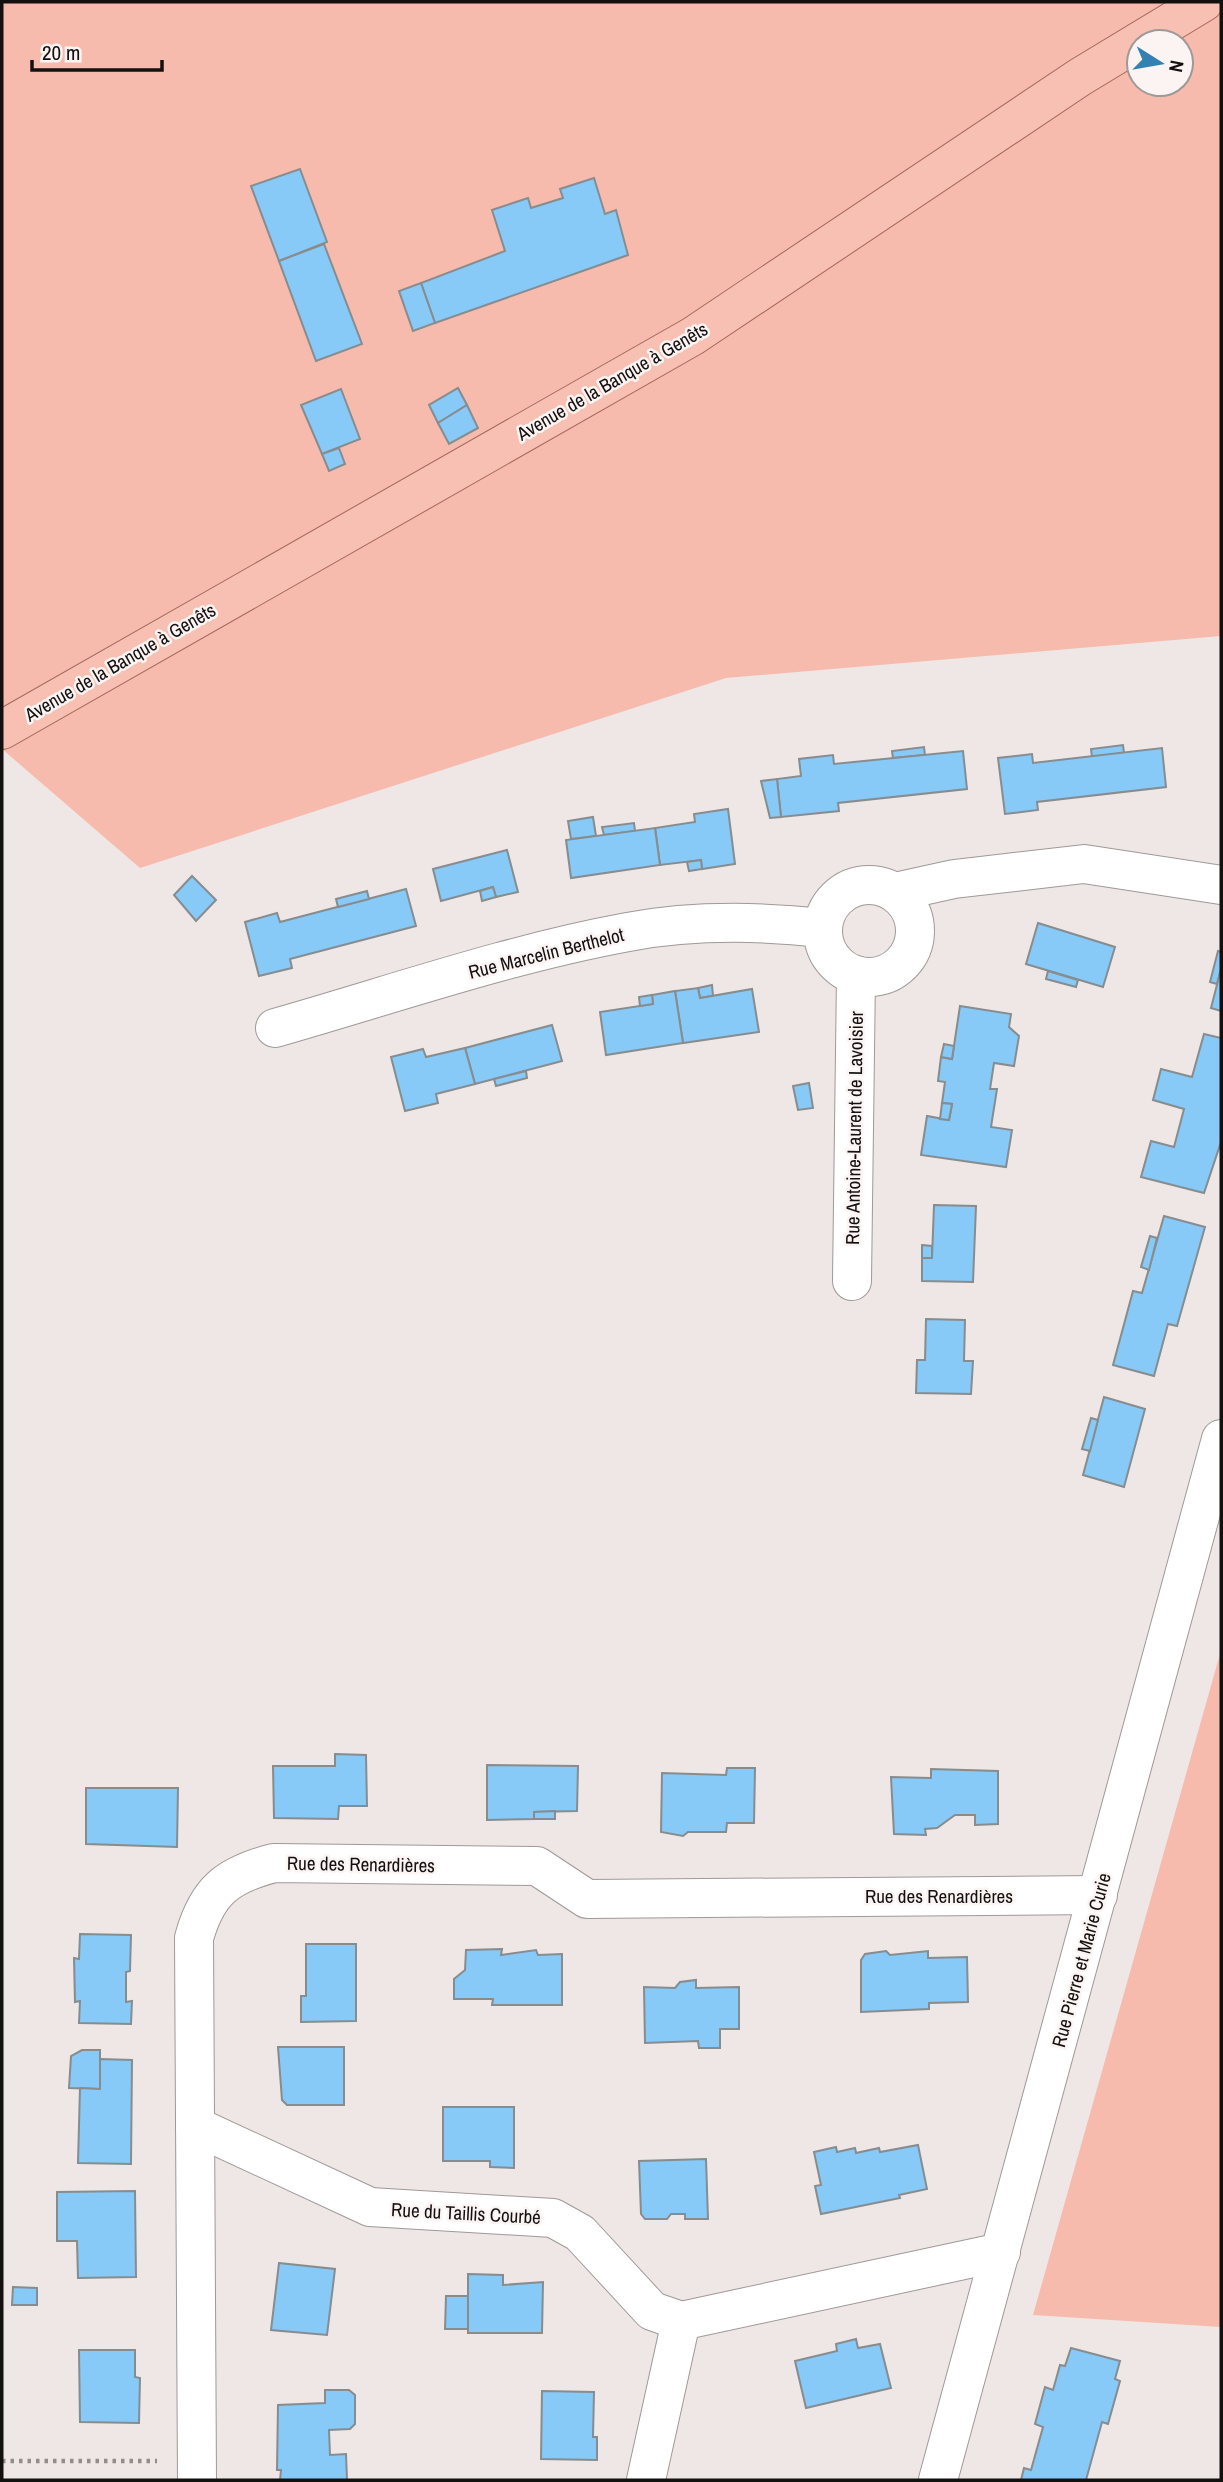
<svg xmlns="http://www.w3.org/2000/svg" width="1223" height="2482" font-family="'Archivo Narrow',sans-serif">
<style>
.green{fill:#f6bbad;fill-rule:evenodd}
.building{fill:#87c9f7;stroke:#878c8f;stroke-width:2}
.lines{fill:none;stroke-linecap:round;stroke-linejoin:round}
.minor-casing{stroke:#9f9997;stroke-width:40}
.major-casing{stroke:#a46759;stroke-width:40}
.path{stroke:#928c8b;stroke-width:4.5;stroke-dasharray:3.5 5;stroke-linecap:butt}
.minor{stroke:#fff;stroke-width:38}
.major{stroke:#f7c0b3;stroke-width:38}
.labels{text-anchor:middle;stroke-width:5;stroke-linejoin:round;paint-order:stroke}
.street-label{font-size:19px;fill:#131010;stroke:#fbf4f3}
</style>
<rect width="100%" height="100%" fill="#eee7e5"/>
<g class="green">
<path d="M2 2H1221V636L726 678 140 868 2 749ZM1139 42H1181V84H1139Z"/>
<polygon points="1221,1650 1221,2327 1033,2315 1220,1654"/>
</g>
<g class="building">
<polygon points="300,169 327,242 279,261 251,186"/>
<polygon points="594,178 605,214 616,210 628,255 435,323 421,283 505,251 492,210 528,198 531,208 563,198 560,189"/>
<polygon points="324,244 362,344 316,361 279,261"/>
<polygon points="421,283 435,323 413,331 399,291"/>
<polygon points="458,388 467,405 438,423 429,405"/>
<polygon points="341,389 360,439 322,454 301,405"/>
<polygon points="467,405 478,428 449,444 438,423"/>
<polygon points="339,448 345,464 329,471 322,454"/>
<polygon points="1123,745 1124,753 1092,757 1091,749"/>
<polygon points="924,747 925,755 893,758 892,751"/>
<polygon points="1162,748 1166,787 1037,802 1038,810 1005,814 998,758 1032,754 1033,763"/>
<polygon points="963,751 967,789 838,803 839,811 781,817 777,779 801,776 799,759 833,755 834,764"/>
<polygon points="777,779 781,817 770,818 761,781"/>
<polygon points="728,809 735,864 702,869 701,860 660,865 655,828 695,822 694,814"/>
<polygon points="593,817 596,836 571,839 568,821"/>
<polygon points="634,823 635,831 604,835 602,827"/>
<polygon points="655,828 660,865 571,878 566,840"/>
<polygon points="507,850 518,892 496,897 493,887 441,901 433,869"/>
<polygon points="701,860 702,869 689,871 687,862"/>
<polygon points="192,876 216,900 196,921 174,895"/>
<polygon points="493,887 496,897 482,901 480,891"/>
<polygon points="406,889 416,926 290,959 292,968 259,976 245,922 277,913 280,922"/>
<polygon points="367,891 369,899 338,907 336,899"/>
<polygon points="1038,923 1115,947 1103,987 1026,964"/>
<polygon points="1218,951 1221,952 1221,969 1217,984 1210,982"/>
<polygon points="1221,969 1221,1011 1211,1008"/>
<polygon points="1048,971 1078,980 1076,987 1046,979"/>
<polygon points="712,985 713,996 700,998 698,988"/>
<polygon points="698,988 700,998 752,989 759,1032 683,1043 675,991"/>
<polygon points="675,991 683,1043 606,1055 600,1012 653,1004 652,995"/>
<polygon points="652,995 653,1004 640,1006 639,997"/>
<polygon points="960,1006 1011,1014 1009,1027 1019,1036 1014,1066 994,1063 990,1089 997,1089 991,1127 1012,1130 1006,1167 921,1155 927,1116 949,1120 952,1104 942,1103 945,1082 938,1081 941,1057 952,1059"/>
<polygon points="552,1025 562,1061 475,1084 465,1048"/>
<polygon points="1204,1034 1221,1038 1221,1142 1204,1193 1141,1177 1151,1141 1174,1147 1184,1109 1153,1100 1161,1069 1192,1077"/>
<polygon points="944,1044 954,1046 952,1059 941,1057"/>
<polygon points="465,1048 475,1084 436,1094 438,1103 405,1111 391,1057 423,1049 426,1057"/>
<polygon points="526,1071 527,1078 496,1086 494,1079"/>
<polygon points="809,1083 813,1108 798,1110 793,1086"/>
<polygon points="942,1103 952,1104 949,1120 940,1119"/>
<polygon points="934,1205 976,1206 973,1282 922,1281 922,1258 932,1258"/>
<polygon points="1164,1216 1205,1227 1177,1326 1168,1324 1154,1376 1113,1365 1133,1291 1142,1293"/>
<polygon points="1150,1236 1157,1238 1149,1270 1141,1267"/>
<polygon points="922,1245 932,1246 932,1258 922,1258"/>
<polygon points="926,1319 965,1320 964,1361 973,1361 971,1394 916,1393 917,1360 925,1360"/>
<polygon points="1104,1397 1145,1409 1124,1487 1083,1475"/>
<polygon points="1091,1418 1098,1420 1090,1451 1082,1449"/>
<polygon points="335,1754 366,1755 367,1806 339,1806 338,1819 274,1818 273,1766 335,1766"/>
<polygon points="487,1765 578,1766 577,1811 534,1812 534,1819 487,1820"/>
<polygon points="727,1768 755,1768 754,1823 727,1823 726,1832 688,1832 683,1836 661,1832 662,1773 726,1775"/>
<polygon points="931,1769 998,1771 998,1824 975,1825 975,1815 955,1815 937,1828 925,1829 926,1835 894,1834 891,1777 931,1778"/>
<polygon points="86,1788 178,1788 177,1847 86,1844"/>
<polygon points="555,1811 555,1819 534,1819 534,1812"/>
<polygon points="80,1934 131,1935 130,1971 126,1972 126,2002 132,2001 131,2024 79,2023 80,2001 75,2002 74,1958 79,1959"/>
<polygon points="306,1944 356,1944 356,2021 301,2022 301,1996 306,1996"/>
<polygon points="502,1949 501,1955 536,1950 538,1955 562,1954 562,2005 492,2005 493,1999 454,1999 454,1979 465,1970 466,1950"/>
<polygon points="886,1951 890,1955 928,1951 928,1958 967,1957 968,2002 929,2003 929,2009 861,2012 861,1960 865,1954"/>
<polygon points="696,1980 696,1988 739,1987 739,2029 720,2029 720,2048 699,2048 698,2041 645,2043 644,1987 675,1988 680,1982"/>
<polygon points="278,2047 344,2047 344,2105 287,2105 282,2100"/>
<polygon points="100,2050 100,2089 69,2088 71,2056 82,2050"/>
<polygon points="100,2059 132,2060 131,2164 78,2163 80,2088 100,2089"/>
<polygon points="443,2107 514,2107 514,2168 490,2167 490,2161 443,2161"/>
<polygon points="918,2145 927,2189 899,2195 900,2198 821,2214 815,2186 821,2185 814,2152 836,2147 837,2152 855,2148 856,2153 879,2148 880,2152"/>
<polygon points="706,2159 708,2219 685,2219 685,2214 671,2214 667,2219 645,2219 641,2214 639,2161"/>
<polygon points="135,2191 136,2277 78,2278 77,2241 57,2241 57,2192"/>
<polygon points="279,2263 335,2269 327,2335 271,2330"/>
<polygon points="468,2274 503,2275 503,2285 543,2282 542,2333 468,2333"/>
<polygon points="13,2287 37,2288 37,2305 12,2305"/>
<polygon points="446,2296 468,2296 468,2329 445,2329"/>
<polygon points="856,2339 858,2348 880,2344 891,2388 806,2408 795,2361 837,2351 836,2344"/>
<polygon points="1071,2348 1120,2361 1115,2379 1120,2381 1108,2424 1102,2422 1086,2480 1021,2480 1024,2468 1031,2470 1043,2427 1035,2424 1045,2387 1053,2390 1060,2365 1065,2366"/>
<polygon points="79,2350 135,2350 135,2377 140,2378 139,2423 80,2422"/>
<polygon points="325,2390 349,2390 355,2395 355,2424 350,2429 329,2430 330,2455 346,2454 347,2480 280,2480 281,2470 277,2470 278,2405 325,2403"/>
<polygon points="542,2391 594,2392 593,2437 597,2437 597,2460 541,2459"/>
</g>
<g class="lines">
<defs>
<g id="minor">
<circle cx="869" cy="931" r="46"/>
<polyline points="895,892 954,879 1084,864 1221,885"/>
<path d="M275 1028C391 995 508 954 628 932 692 920 759 921 823 928"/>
<polyline points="852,1281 856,975"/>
<polyline points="195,2126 370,2207 553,2218 580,2233 652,2311 681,2321 1001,2252"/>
<path d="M197 2480 194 1938C207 1891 227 1875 274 1863L537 1866 587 1899 1098 1895"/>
<polyline points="646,2480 681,2321"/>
<polyline points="938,2480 1221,1439"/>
</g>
<polyline id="major" points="2,730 693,336 1080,77 1204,2"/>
</defs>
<use href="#minor" class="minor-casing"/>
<use href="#major" class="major-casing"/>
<polyline class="path" points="2,2461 157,2461"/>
<use href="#minor" class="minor"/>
<use href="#major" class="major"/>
</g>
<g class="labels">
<g class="street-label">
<text transform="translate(612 381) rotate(-30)" y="7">Avenue de la Banque à Genêts</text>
<text transform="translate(120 662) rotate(-30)" y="7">Avenue de la Banque à Genêts</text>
<text transform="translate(546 953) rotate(-14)" y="7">Rue Marcelin Berthelot</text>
<text transform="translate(854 1128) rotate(-89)" y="7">Rue Antoine-Laurent de Lavoisier</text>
<text transform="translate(361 1864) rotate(1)" y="7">Rue des Renardières</text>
<text x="939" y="1903">Rue des Renardières</text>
<text transform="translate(1081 1960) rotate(-75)" y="7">Rue Pierre et Marie Curie</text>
<text transform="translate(466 2213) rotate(3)" y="7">Rue du Taillis Courbé</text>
</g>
</g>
<rect width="1223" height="2482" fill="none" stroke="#131010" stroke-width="7"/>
<g transform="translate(1160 63) rotate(101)"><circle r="33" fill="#fbf4f3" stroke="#9e9998" stroke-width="2"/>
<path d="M0-5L12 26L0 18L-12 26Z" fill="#3381b3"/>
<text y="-10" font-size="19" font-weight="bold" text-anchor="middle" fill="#131010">N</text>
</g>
<path d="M32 60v10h130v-10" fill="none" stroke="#131010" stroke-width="3.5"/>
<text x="42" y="60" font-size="21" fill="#131010" stroke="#fbf4f3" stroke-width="5" paint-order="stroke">20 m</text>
</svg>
